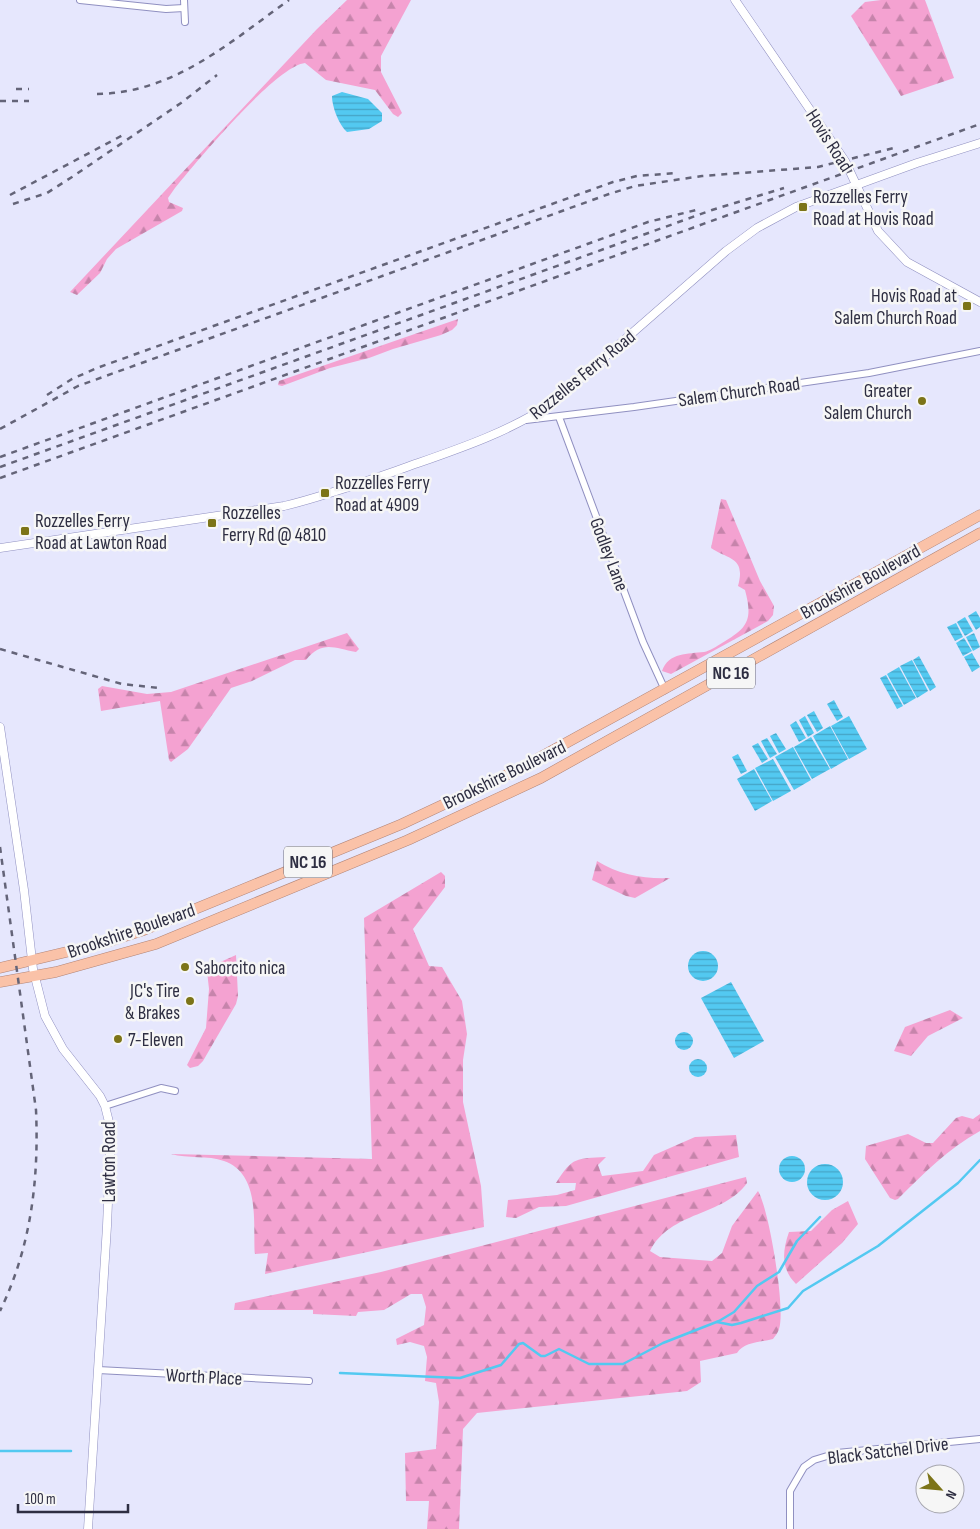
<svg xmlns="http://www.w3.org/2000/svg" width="980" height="1529" font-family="'Sofia Sans Condensed',sans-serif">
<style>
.forest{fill:url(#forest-firs)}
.water{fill:url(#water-rules)}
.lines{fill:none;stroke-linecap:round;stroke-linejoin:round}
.stream{stroke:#53c9f1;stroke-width:2.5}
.minor-casing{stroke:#9090c1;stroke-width:8}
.tertiary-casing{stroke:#9090c1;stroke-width:9}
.trunk-casing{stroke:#b18477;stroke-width:11}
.minor{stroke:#fff;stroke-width:6}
.tertiary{stroke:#fff;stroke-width:8}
.trunk{stroke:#fac2a8;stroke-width:10}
.rail{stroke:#646478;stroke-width:2.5;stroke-dasharray:6 6;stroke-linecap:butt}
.poi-dot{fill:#7c7418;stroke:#f6f6f6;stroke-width:2}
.labels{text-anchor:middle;stroke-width:5;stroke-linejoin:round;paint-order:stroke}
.shield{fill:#f6f6f6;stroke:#6a6a78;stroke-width:1}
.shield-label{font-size:18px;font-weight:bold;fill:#2e2e42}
.street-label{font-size:19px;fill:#2e2e42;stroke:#f6f6f6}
.poi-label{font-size:19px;fill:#2e2e42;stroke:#f6f6f6;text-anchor:start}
</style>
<defs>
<pattern id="forest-firs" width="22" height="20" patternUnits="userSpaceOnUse" patternTransform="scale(1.25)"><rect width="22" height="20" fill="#f4a2d1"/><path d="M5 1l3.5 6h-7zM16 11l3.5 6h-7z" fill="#c684ab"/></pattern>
<pattern id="water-rules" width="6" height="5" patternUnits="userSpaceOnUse" patternTransform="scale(1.25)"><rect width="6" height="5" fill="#53c9f1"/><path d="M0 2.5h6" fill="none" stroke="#45a4c5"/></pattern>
</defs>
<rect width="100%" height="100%" fill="#e6e7fd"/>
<g class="forest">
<path d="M347 0H411L381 56V72L402 113 398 117 393 114 375 90 326 80 305 63C276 66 196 162 175 188L168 198 169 202 183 208 182 211 116 249 107 259 100 273 77 295 70 292 317 29Z"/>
<polygon points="881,0 925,0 954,78 901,96 851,16 865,2"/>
<polygon points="458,319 457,325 452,330 441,335 393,349 369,358 330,368 282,386 278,385 279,381"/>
<path d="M721 499 726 500 760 581 774 606 773 615 768 621 671 674 662 671C669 652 688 654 704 652 710 651 717 646 722 643 748 628 753 620 745 590L738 586C746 557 729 560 711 548Z"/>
<path d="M347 633 359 649 356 652C334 648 322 640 306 660H295L252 681 231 688 188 749 171 762 169 760 160 701 101 711 98 689 102 686 147 694 171 692Z"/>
<path d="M597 861C619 875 644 879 670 878L635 898 626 896 592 880Z"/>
<path d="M441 872 445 876V887L413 929 429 966 442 967 462 1001 467 1034 463 1060V1102L481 1186 484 1227 265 1274 268 1253 255 1254C253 1224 261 1174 224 1161 208 1155 188 1159 171 1154L372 1159 364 918Z"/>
<polygon points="236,955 238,996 236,1004 203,1061 198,1066 190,1068 187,1065 206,1028 209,989 207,971 216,964"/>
<polygon points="950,1010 963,1018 928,1036 911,1056 894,1051 905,1027"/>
<path d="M980 1114V1131C948 1149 924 1173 898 1199L895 1200 890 1198 865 1159 866 1146 908 1134 926 1143H933L956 1118 962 1116 973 1119Z"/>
<path d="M736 1135 739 1157 566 1206 539 1207 516 1218 506 1217 508 1200 557 1195 575 1190 576 1183H556C573 1156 576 1159 606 1157L598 1165 602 1176 643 1171 654 1155 695 1137Z"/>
<path d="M746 1177 747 1183C724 1216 670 1211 650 1251L660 1257 712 1261 722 1253 732 1226 758 1191C769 1209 786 1310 779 1329 778 1333 775 1336 773 1339 761 1342 744 1342 737 1353L700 1361 701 1382 687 1391 477 1413 463 1429 459 1529H427L429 1501H406L405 1453 436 1449 439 1402 436 1383 425 1381 427 1357 424 1346 410 1342 397 1345 396 1339 424 1325 426 1307 422 1294H411L384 1310 358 1312 356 1316 313 1314V1310H234L235 1303 381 1272Z"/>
<path d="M848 1201 858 1224 842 1243 796 1284C781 1269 782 1252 789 1232L811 1231 832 1210Z"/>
</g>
<g class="water">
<path d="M342 92 368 99 382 113V121L369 129 347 132C339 125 332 107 332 96Z"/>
<polygon points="976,611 980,618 980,627 976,630 968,616"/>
<polygon points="965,617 973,631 965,636 957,622"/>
<polygon points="956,623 963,637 955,641 947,627"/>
<polygon points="974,633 980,647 973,651 966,637"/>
<polygon points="964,638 972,651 963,656 956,643"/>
<polygon points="972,653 980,667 972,672 964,657"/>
<polygon points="919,656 936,687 930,691 913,660"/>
<polygon points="912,660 928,691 917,698 900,666"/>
<polygon points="899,667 916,698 904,705 887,674"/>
<polygon points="886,675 903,706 897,709 880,678"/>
<polygon points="834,700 843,717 837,721 827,704"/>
<polygon points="814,711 823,728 817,732 807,715"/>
<polygon points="805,716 814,733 808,737 799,720"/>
<polygon points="849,716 867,749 849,759 831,726"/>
<polygon points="796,721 806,738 799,742 790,725"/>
<polygon points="830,726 848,759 831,769 813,736"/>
<polygon points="776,733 786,749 779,753 770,736"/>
<polygon points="811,737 830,769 812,779 794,747"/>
<polygon points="767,738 777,754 770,758 761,741"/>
<polygon points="758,743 768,759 762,763 752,746"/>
<polygon points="793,747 811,780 794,790 775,757"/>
<polygon points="738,754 747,771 741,774 732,757"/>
<polygon points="773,759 791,791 773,801 755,768"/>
<polygon points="754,769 772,801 755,811 737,779"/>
<circle cx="703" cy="966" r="15"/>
<polygon points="731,982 764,1041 734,1058 701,998"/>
<circle cx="684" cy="1041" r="9"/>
<circle cx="698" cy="1068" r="9"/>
<circle cx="792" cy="1169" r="13"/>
<circle cx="825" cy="1182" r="18"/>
</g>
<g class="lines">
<g class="stream">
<polyline points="717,1322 732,1325 741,1323 788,1308 803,1291 878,1246 958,1183 980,1160"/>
<polyline points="340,1373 460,1378 501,1365 519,1344 523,1343 541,1356 545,1356 559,1349 589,1364 623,1364 663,1343 719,1321 734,1312 757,1286 779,1272 797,1241 820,1217"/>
<polyline points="0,1451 71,1451"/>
</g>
<defs>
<g id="minor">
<polyline points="80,0 166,9 184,8"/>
<polyline points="184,0 185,22"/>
<polyline points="559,417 643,642 665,690"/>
<polyline points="526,420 634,407 869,373 980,351"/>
<polyline points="105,1106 161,1088 175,1091"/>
<polyline points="98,1370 309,1381"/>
<polyline points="790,1529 790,1491 804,1467 814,1460 837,1453 980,1439"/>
</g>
<g id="tertiary">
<polyline points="735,0 845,161 878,231 907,262 980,302"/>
<path d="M0 548 284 506C325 496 364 482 404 468 455 450 505 434 551 404L726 251 757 228 796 207 917 163 980 143"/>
<polyline points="0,727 24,890 33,969 45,1016 63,1049 100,1096 105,1106 111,1130 107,1226 88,1529"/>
</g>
<g id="trunk">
<polyline points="0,968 104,943 144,930 402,824 517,770 980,515"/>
<polyline points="0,982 56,972 156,944 408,840 541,778 980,533"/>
</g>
</defs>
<use href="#minor" class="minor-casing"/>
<use href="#tertiary" class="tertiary-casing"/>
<use href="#trunk" class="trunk-casing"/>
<use href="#minor" class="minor"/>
<use href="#tertiary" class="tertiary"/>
<use href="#trunk" class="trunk"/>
<g class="rail">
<polyline points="16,89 29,89"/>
<path d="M97 94C174 93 230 42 289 0"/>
<polyline points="0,101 29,101"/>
<polyline points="10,195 125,134"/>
<polyline points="13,204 47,193 72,177 181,103 217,75"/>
<polyline points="47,395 72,379 97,368 613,182 637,176 677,173"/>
<polyline points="0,429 78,386 609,194 635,186 702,176 818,167 898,147"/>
<polyline points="0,457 648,222 700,209"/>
<polyline points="0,467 712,210 784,188"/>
<polyline points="0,478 980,124"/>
<polyline points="0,649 122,684 159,688"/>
<path d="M0 847 36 1110C39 1180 31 1247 0 1311"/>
</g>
</g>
<g class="poi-dot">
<rect x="798" y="202" width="10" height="10" rx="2.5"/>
<rect x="962" y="301" width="10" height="10" rx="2.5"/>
<circle cx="922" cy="401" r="5"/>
<rect x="320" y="488" width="10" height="10" rx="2.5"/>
<rect x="207" y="518" width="10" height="10" rx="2.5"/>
<rect x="20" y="526" width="10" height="10" rx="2.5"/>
<circle cx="185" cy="967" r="5"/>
<circle cx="190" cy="1001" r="5"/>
<circle cx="118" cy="1039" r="5"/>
</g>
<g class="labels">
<g class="shield">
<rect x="707" y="657.5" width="48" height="31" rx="4"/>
<rect x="284" y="846.5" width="48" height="31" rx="4"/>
</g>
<g class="shield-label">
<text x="731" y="679">NC 16</text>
<text x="308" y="868">NC 16</text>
</g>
<g class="street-label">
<text transform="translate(830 140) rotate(57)" y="7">Hovis Road</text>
<text transform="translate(582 374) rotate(-39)" y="7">Rozzelles Ferry Road</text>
<text transform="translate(739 391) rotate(-8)" y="7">Salem Church Road</text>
<text transform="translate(610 554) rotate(69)" y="7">Godley Lane</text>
<text transform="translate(860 581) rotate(-29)" y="7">Brookshire Boulevard</text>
<text transform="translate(504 774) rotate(-26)" y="7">Brookshire Boulevard</text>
<text transform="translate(131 930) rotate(-19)" y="7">Brookshire Boulevard</text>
<text transform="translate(108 1162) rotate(-90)" y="7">Lawton Road</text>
<text transform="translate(204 1376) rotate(3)" y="7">Worth Place</text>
<text transform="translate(888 1450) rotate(-7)" y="7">Black Satchel Drive</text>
</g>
<g class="poi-label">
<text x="813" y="203">Rozzelles Ferry<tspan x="813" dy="22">Road at Hovis Road</tspan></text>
<text x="957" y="302" text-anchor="end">Hovis Road at<tspan x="957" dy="22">Salem Church Road</tspan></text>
<text x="912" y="397" text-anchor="end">Greater<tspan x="912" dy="22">Salem Church</tspan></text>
<text x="335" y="489">Rozzelles Ferry<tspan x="335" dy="22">Road at 4909</tspan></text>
<text x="222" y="519">Rozzelles<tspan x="222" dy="22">Ferry Rd @ 4810</tspan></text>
<text x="35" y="527">Rozzelles Ferry<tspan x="35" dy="22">Road at Lawton Road</tspan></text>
<text x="195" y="974">Saborcito nica</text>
<text x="180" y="997" text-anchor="end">JC's Tire<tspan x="180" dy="22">&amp; Brakes</tspan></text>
<text x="128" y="1046">7-Eleven</text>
</g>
</g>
<g transform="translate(940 1489) rotate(117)"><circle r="24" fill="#f6f6f6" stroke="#a6a6ae"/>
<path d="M0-4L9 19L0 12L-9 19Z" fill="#7c7418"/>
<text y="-8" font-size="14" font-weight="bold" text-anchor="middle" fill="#2e2e42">N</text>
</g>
<path d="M18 1504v8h110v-8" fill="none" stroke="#2e2e42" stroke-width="2.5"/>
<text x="25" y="1504" font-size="15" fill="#2e2e42" stroke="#f6f6f6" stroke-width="4" paint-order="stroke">100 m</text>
</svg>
